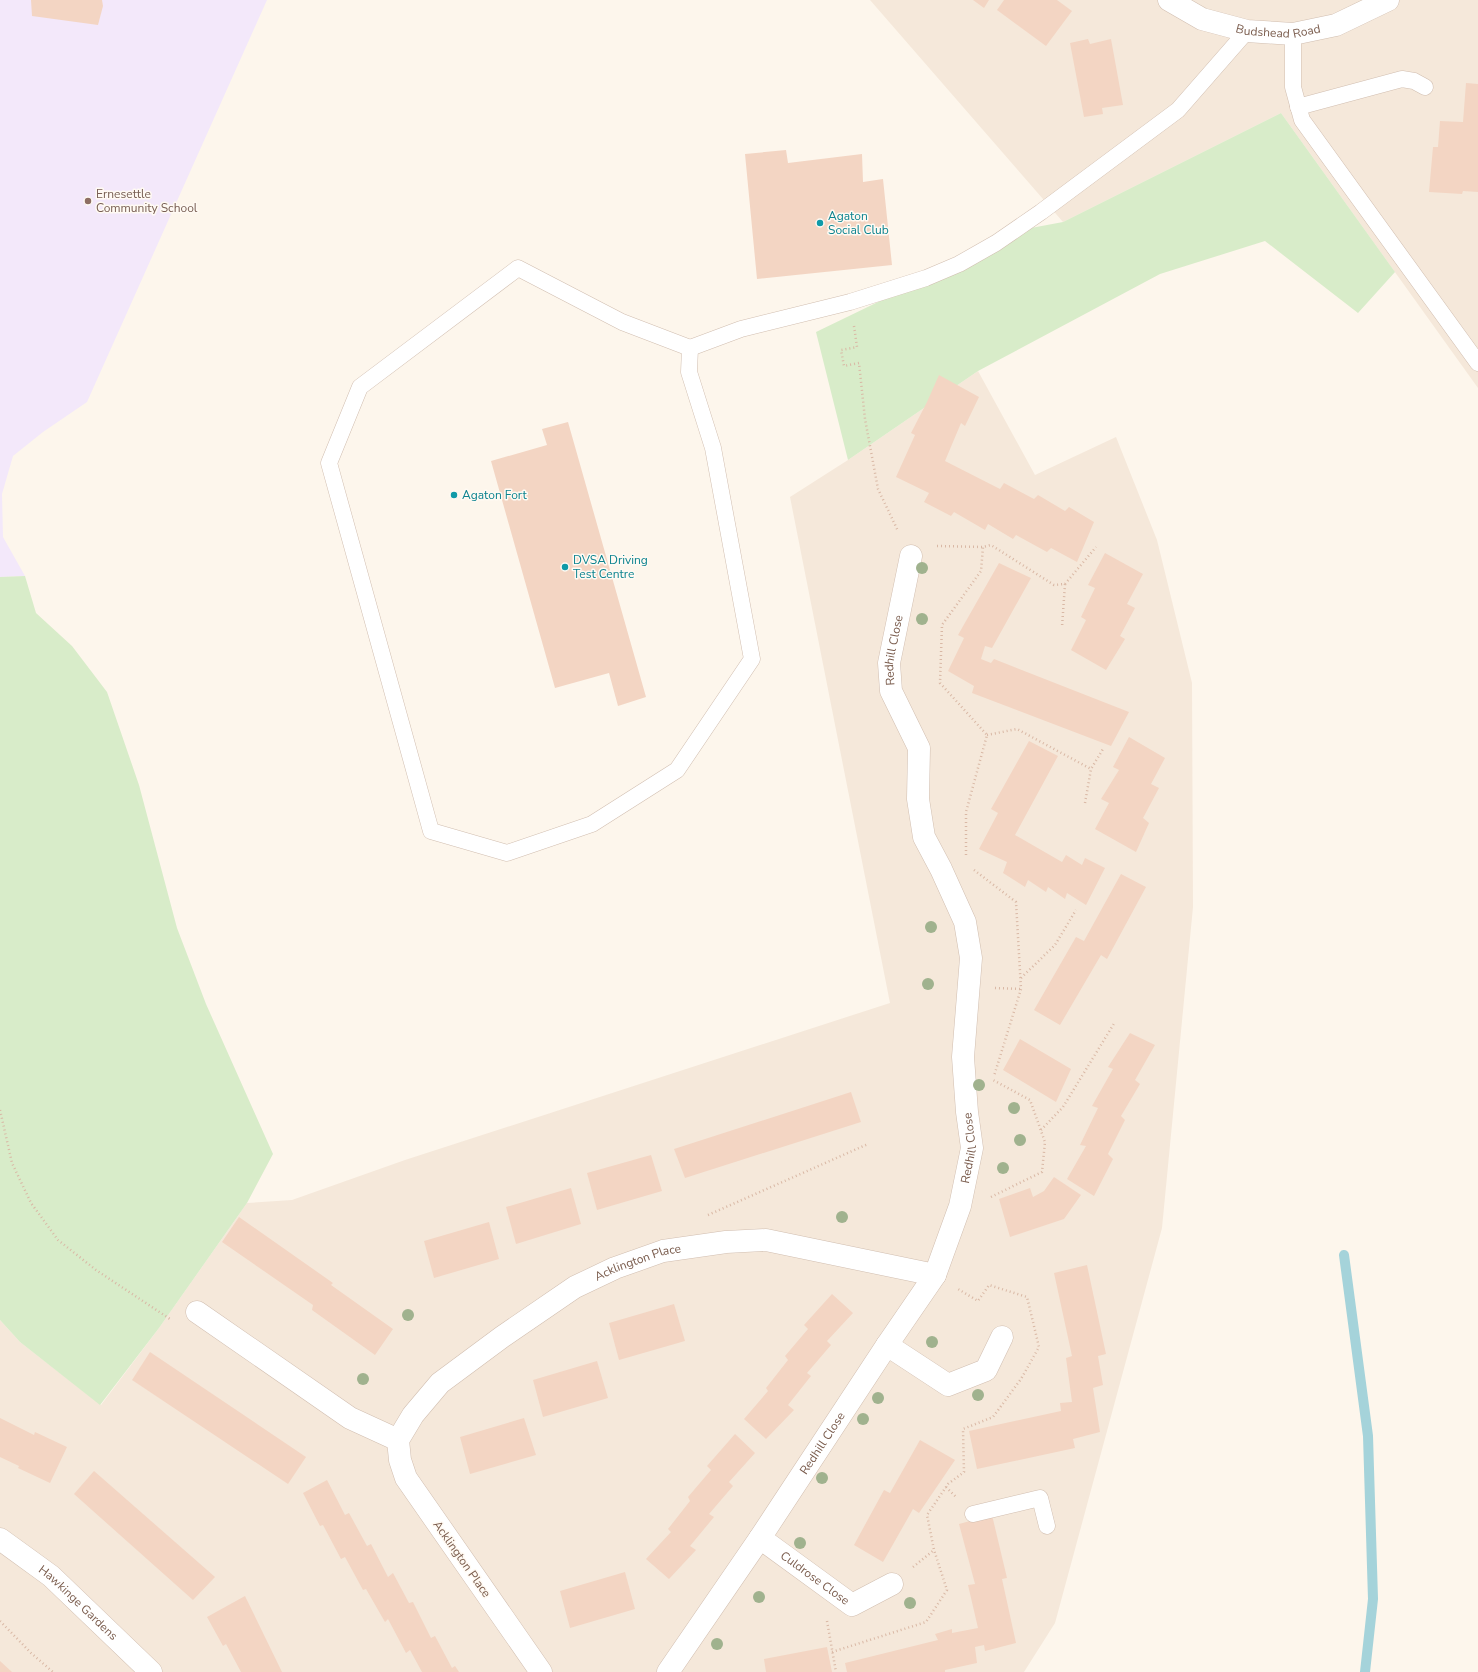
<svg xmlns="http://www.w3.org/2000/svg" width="1478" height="1672" font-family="'Nunito Sans',sans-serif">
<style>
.residential{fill:#f5e8da}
.education{fill:#f3e8fa}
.green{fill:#d8ecc9}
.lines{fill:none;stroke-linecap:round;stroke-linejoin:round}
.stream{stroke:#a5d3da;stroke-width:10}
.building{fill:#f3d5c3}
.service-casing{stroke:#d1beb0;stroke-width:17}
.minor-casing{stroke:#d1beb0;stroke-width:23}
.tertiary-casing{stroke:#d1beb0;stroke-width:23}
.path{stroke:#d9b8a5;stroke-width:2.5;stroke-dasharray:1 3;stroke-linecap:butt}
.service{stroke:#fff;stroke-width:16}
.minor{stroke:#fff;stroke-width:22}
.tertiary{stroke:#fff;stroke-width:22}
.tree{fill:#a0b28e}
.education-dot{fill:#8d6e63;stroke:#fffaf3;stroke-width:1.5}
.culture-dot{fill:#0f9aa8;stroke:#fffaf3;stroke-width:1.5}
.labels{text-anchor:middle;stroke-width:3;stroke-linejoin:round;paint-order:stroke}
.street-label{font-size:12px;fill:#7a5c4d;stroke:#fffaf3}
.education-label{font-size:12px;fill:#785e54;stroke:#fffaf3;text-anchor:start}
.culture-label{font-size:12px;fill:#0d838f;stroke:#fffaf3;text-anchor:start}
</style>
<rect width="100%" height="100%" fill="#fdf6ec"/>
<g class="residential">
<polygon points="870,0 1478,0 1478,388 1281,113 1063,222"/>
<polygon points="978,371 1035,475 1116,437 1157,540 1192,683 1193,907 1162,1228 1055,1623 1024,1672 0,1672 0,1320 20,1342 101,1405 159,1328 247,1203 292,1200 405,1160 890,1003 790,497 848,460"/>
</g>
<polygon class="education" points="0,0 267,0 87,402 43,432 13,456 2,494 3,537 25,576 0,577"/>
<g class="green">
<polygon points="1281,113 1395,272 1358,313 1265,241 1160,274 978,371 848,460 816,332 1031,228 1063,222"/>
<polygon points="25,576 36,613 72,646 107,692 139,785 177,928 206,1004 273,1154 247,1203 159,1328 100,1405 20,1342 0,1320 0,577"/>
</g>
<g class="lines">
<polyline class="stream" points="1344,1255 1368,1436 1373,1599 1365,1672"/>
</g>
<g class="building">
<polygon points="31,0 102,0 103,6 98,25 32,16"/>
<polygon points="973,0 989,0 984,8"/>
<polygon points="1004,0 1057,0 1072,11 1046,46 997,10"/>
<polygon points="1088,39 1090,44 1111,39 1123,105 1102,108 1103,114 1084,117 1070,43"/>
<polygon points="1466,83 1478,84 1478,192 1463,191 1462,194 1429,192 1433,147 1438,147 1440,121 1463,122"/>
<polygon points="786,150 788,163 862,154 863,182 883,179 892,265 757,279 745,154"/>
<polygon points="939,375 979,397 965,426 961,423 945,461 1000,489 1004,483 1034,499 1038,495 1065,511 1069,507 1094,522 1077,562 1051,548 1047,552 1016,535 1013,539 988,524 985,530 954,512 951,516 924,502 929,493 896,477 915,435 911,433 927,402"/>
<polygon points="568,422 646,697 618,706 609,673 555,688 491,461 547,445 542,429"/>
<polygon points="1105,553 1143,574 1127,604 1135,608 1120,636 1125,639 1106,670 1071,650 1086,620 1081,617 1095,588 1088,585"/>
<polygon points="999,563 1031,578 992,648 985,646 981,659 991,663 994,659 1129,712 1111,746 972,693 974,686 948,671 964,638 958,635"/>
<polygon points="1129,737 1165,758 1151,784 1159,788 1143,818 1149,823 1136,852 1095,829 1109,803 1101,799 1119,770 1113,767"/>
<polygon points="1029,741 1058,756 1015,835 1062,862 1066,855 1082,865 1085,858 1105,868 1086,905 1067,893 1065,899 1048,887 1046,892 1028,880 1025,887 1003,873 1007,862 979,849 998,813 991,809"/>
<polygon points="1121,874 1146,887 1107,959 1101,955 1060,1025 1034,1010 1076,937 1084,941"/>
<polygon points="1130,1033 1155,1045 1135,1080 1140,1084 1121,1116 1125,1120 1108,1154 1113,1159 1094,1196 1067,1179 1086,1146 1080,1145 1098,1108 1092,1106 1113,1069 1108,1067"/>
<polygon points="1020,1039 1071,1069 1056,1102 1003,1070"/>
<polygon points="851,1092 861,1122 685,1178 674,1149"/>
<polygon points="651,1155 662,1191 597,1210 587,1173"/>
<polygon points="1054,1177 1081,1195 1064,1219 1010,1237 999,1199 1030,1188 1033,1197 1044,1191"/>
<polygon points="571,1188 581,1224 516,1244 506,1207"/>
<polygon points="239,1217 333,1283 331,1285 393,1329 375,1355 312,1310 313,1305 222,1242"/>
<polygon points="489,1222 499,1259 434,1278 424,1241"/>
<polygon points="1087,1265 1106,1354 1098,1356 1103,1385 1093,1388 1100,1432 1073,1439 1075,1448 977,1469 969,1431 1061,1411 1060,1403 1072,1402 1066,1358 1072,1356 1054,1273"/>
<polygon points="832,1294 853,1313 827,1341 831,1345 807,1373 811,1376 788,1405 794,1410 766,1439 744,1419 768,1391 766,1388 788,1360 785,1356 808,1329 804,1325"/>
<polygon points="674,1304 685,1341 619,1360 609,1323"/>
<polygon points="150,1352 306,1457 288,1484 132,1380"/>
<polygon points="597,1361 608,1398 543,1417 533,1380"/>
<polygon points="0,1418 34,1435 35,1432 67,1447 50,1483 18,1468 19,1466 0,1457"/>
<polygon points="524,1418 536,1455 470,1474 460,1437"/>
<polygon points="735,1434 755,1453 729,1482 733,1486 709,1514 714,1517 690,1546 696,1550 669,1579 646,1559 671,1532 668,1529 690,1501 688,1497 711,1470 707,1466"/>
<polygon points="920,1440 955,1460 919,1513 913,1509 883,1562 854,1545 884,1490 890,1493"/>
<polygon points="94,1471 215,1577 193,1600 74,1494"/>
<polygon points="327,1480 345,1515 349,1513 367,1546 371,1544 388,1577 393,1573 409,1603 413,1602 431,1638 435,1636 452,1668 455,1666 459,1672 422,1672 410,1650 406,1653 388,1619 385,1622 366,1589 363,1590 345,1557 341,1559 323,1525 320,1526 303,1493"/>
<polygon points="992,1515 1007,1578 1002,1579 1016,1643 985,1651 984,1645 975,1647 977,1663 945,1670 945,1672 847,1672 845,1663 938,1640 935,1634 952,1629 952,1633 978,1628 968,1585 975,1584 959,1524"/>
<polygon points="625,1572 635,1609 570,1628 560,1591"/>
<polygon points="245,1596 282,1672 241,1672 226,1644 223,1646 207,1617"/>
<polygon points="827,1647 832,1672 766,1672 764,1659"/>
<polygon points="0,1661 12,1672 0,1672"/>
</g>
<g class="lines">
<defs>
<g id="service">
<polyline points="1293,34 1293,87 1302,120 1478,363"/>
<polyline points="1298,107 1402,79 1414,81 1425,87"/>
<polygon points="518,268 622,322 690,348 689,372 713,448 752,659 677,770 592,824 507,853 431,831 329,463 360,387"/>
<polyline points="690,348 741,329 850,302 926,278 959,264 996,243 1041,212 1178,110 1247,31"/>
<polyline points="973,1514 1040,1498 1047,1526"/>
</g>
<g id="minor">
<polyline points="197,1312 350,1418 398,1440"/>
<polyline points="887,1345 948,1385 986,1370 1002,1337"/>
<path id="s1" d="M760 1538 852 1605 892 1584"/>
<path id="s2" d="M0 1539 51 1576 151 1672"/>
<path id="s3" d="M541 1672 406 1478 400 1460 398 1440 413 1415 440 1383 502 1337 575 1287 615 1268 663 1251 726 1242 766 1240 935 1275"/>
<path id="s4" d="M668 1672 760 1538 887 1345 935 1275 960 1206 972 1148 967 1112 963 1057 971 958 965 922 941 869 924 837 918 799 919 748 891 691 889 663 911 556"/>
</g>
<g id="tertiary">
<path id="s5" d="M1169 0 1202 19 1247 31 1293 34 1336 25 1388 0"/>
</g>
</defs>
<use href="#service" class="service-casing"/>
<use href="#minor" class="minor-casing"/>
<use href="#tertiary" class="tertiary-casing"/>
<g class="path">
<polyline points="854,326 857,347 841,350 844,366 859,363 865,419 878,489 898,531"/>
<polyline points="937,546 983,547 991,545 1054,585 1065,584 1062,627"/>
<polyline points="1065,584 1096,547"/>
<polyline points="987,735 1017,729 1091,769"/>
<polyline points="1085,803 1091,769 1103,749"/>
<polyline points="966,855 966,812 987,735 940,683 942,625 981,571 983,547"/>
<polyline points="974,870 1016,902 1021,989 994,1076"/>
<polyline points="1021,978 1055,945 1076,910"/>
<polyline points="995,988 1021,989"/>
<polyline points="0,1110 12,1163 31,1203 58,1240 96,1270 170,1319"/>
<polyline points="1041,1130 1063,1107 1115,1022"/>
<polyline points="991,1197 1042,1172 1045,1142 1030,1100 993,1080"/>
<polyline points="708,1215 868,1144"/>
<polyline points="946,1487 956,1497"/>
<polyline points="913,1567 934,1550 927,1515 948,1484 964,1472 963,1429 993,1417 1021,1379 1039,1347 1027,1297 989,1285 978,1301 958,1289"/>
<polyline points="0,1621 31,1653 53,1672"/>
<polyline points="827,1621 836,1672"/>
<polyline points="832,1652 926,1622 947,1590 934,1550"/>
</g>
<use href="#service" class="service"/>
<use href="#minor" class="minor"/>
<use href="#tertiary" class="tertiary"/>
</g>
<g class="tree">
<circle cx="922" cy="568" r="6"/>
<circle cx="922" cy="619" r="6"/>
<circle cx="931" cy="927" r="6"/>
<circle cx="928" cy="984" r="6"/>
<circle cx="979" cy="1085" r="6"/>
<circle cx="1014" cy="1108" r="6"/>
<circle cx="1020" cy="1140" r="6"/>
<circle cx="1003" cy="1168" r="6"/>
<circle cx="842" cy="1217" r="6"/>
<circle cx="408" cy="1315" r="6"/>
<circle cx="932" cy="1342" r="6"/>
<circle cx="363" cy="1379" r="6"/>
<circle cx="978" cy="1395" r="6"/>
<circle cx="878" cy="1398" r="6"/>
<circle cx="863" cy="1419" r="6"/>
<circle cx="822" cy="1478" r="6"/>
<circle cx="800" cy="1543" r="6"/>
<circle cx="759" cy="1597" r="6"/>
<circle cx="910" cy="1603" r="6"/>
<circle cx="717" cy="1644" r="6"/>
</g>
<circle class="education-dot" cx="88" cy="201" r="4"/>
<g class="culture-dot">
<circle cx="820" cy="223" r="4"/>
<circle cx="454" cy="495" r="4"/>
<circle cx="565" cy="567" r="4"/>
</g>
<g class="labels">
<g class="street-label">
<text dy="4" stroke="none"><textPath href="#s5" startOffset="116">Budshead Road</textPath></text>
<text dy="4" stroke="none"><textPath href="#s4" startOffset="1127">Redhill Close</textPath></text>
<text dy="4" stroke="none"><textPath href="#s4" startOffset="611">Redhill Close</textPath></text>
<text dy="4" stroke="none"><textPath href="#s3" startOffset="580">Acklington Place</textPath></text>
<text dy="4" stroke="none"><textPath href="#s4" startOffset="276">Redhill Close</textPath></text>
<text transform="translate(462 1559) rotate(55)" y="4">Acklington Place</text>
<text dy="4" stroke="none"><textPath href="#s1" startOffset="68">Culdrose Close</textPath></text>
<text dy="4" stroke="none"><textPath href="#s2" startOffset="101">Hawkinge Gardens</textPath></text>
</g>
<g class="education-label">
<text x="96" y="198">Ernesettle<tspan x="96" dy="14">Community School</tspan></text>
</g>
<g class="culture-label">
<text x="828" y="220">Agaton<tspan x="828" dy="14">Social Club</tspan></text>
<text x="462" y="499">Agaton Fort</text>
<text x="573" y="564">DVSA Driving<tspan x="573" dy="14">Test Centre</tspan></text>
</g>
</g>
</svg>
